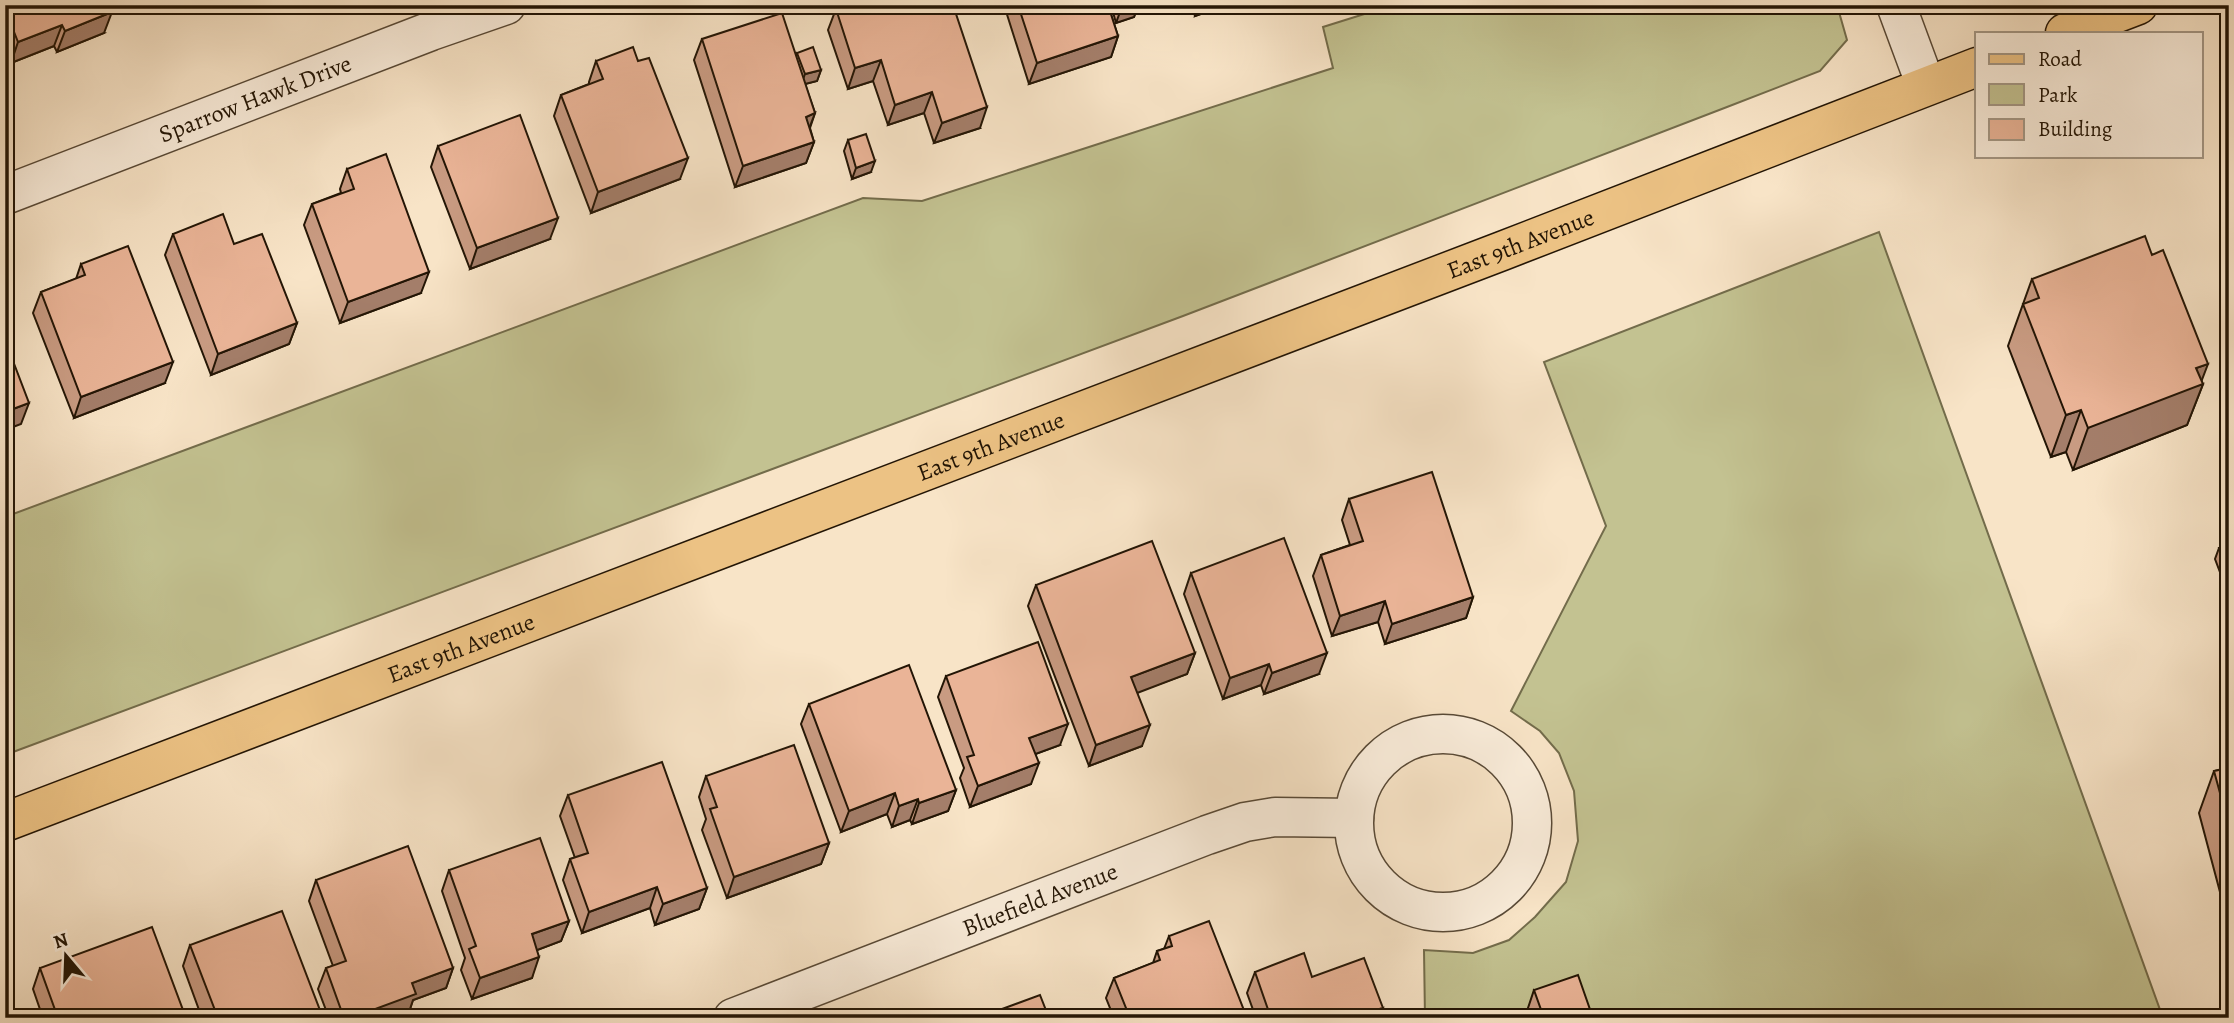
<svg xmlns="http://www.w3.org/2000/svg" width="2234" height="1023" font-family="Alegreya,serif">
<style>
.green{fill:#c3c291;stroke:#736c4b;stroke-width:2}
.lines{fill:none;stroke-linecap:round;stroke-linejoin:round}
.minor-casing{stroke:#584936;stroke-width:41}
.major-casing{stroke:#231505;stroke-width:41}
.minor{stroke:#faeddb;stroke-width:38}
.major{stroke:#ecc284;stroke-width:38}
.wall{fill:#c99b82;stroke:#231505;stroke-width:2}
.shaded-wall{fill:#a47e6a;stroke:#231505;stroke-width:2}
.building{fill:#eab497;stroke:#231505;stroke-width:2}
.labels{text-anchor:middle;stroke-width:6;stroke-linejoin:round;paint-order:stroke}
.street-label{font-size:24px;fill:#231505;stroke:#faeddb}
</style>
<rect width="100%" height="100%" fill="#f8e4c7"/>
<filter id="stains"><feTurbulence type="fractalNoise" baseFrequency=".00286" numOctaves="4"/><feColorMatrix values="0 0 0 0 .2 0 0 0 0 .09 0 0 0 0 .02 0 0 0 .5 -.17"/></filter>
<radialGradient id="worn" r=".72"><stop offset=".6" stop-color="#630" stop-opacity="0"/><stop offset="1" stop-color="#630" stop-opacity=".3"/></radialGradient>
<g class="green">
<polygon points="1393,5 1837,5 1847,40 1820,71 1727,107 1183,316 5,755 5,517 863,198 922,201 1333,68 1323,27"/>
<polygon points="1879,232 2163,1018 1425,1018 1424,950 1473,953 1509,940 1535,917 1566,882 1578,841 1574,791 1559,753 1540,731 1511,711 1606,526 1544,362"/>
</g>
<g class="lines">
<defs>
<g id="minor">
<polyline points="1896,5 1926,86"/>
<path id="s1" d="M5 195 431 31 506 5"/>
<circle cx="1443" cy="823" r="89"/>
<path id="s2" d="M733 1018 1207 835 1245 822 1275 817 1354 818"/>
</g>
<g id="major">
<polyline points="2065,33 2138,5"/>
<path id="s3" d="M5 822 1502 251 1977 67"/>
</g>
</defs>
<use href="#minor" class="minor-casing"/>
<use href="#major" class="major-casing"/>
<use href="#minor" class="minor"/>
<use href="#major" class="major"/>
</g>
<g class="wall">
<polygon points="5,5 104,33 57,52 54,46 11,63 5,49"/>
<polygon points="1004,5 1108,5 1118,36 1111,57 1029,84"/>
<polygon points="1111,5 1138,5 1138,6 1134,17 1116,23"/>
<polygon points="1191,5 1226,5 1195,16"/>
<polygon points="836,9 980,128 934,143 924,113 888,125 873,81 848,89 828,30"/>
<polygon points="702,39 796,56 797,53 821,70 817,81 805,84 815,113 810,128 814,142 806,163 735,187 694,60"/>
<polygon points="596,61 680,179 591,213 554,116 561,95 589,84 589,82"/>
<polygon points="848,140 871,172 852,179 844,151"/>
<polygon points="438,146 550,239 470,269 431,167"/>
<polygon points="347,169 421,293 340,323 304,225 312,204 341,193 340,189"/>
<polygon points="173,234 234,244 297,323 289,344 211,375 165,255"/>
<polygon points="81,264 165,383 74,418 33,313 41,292 76,279"/>
<polygon points="2032,279 2201,381 2203,384 2187,425 2073,470 2066,452 2051,457 2008,346"/>
<polygon points="1349,499 1473,597 1466,618 1385,644 1378,622 1332,636 1313,576 1321,555 1350,545 1342,520"/>
<polygon points="2229,545 2229,596 2215,559 2219,548"/>
<polygon points="1191,573 1319,674 1264,694 1261,685 1223,699 1184,594"/>
<polygon points="1036,585 1195,653 1187,674 1137,692 1142,746 1089,766 1028,606"/>
<polygon points="946,676 1060,745 1035,754 1031,784 970,807 960,778 964,768 938,697"/>
<polygon points="809,704 956,790 948,811 912,824 910,820 892,827 887,814 841,832 801,724"/>
<polygon points="2229,762 2229,926 2199,813 2214,771 2226,768"/>
<polygon points="706,776 829,843 821,864 727,898 702,830 706,819 699,797"/>
<polygon points="568,795 707,888 699,909 655,925 650,908 582,933 563,880 570,859 575,858 560,816"/>
<polygon points="449,870 569,921 561,941 537,950 532,978 472,999 461,970 465,958 442,891"/>
<polygon points="316,880 453,968 446,988 413,1000 408,1015 400,1018 329,1018 318,989 326,968 333,966 309,901"/>
<polygon points="1169,936 1247,1018 1114,1018 1106,998 1114,978 1153,963 1157,951 1164,949"/>
<polygon points="190,945 323,1018 202,1018 183,966"/>
<polygon points="40,968 186,1018 43,1018 33,989"/>
<polygon points="1255,972 1312,977 1379,1018 1256,1018 1247,993"/>
<polygon points="1534,990 1593,1018 1529,1018 1527,1011"/>
</g>
<g class="shaded-wall">
<polygon points="1199,5 1226,5 1195,16"/>
<polygon points="1138,6 1134,17 1116,23 1120,12"/>
<polygon points="112,12 104,33 57,52 65,31"/>
<polygon points="62,25 54,46 11,63 18,42"/>
<polygon points="1118,36 1111,57 1029,84 1037,63"/>
<polygon points="881,60 873,81 848,89 855,68"/>
<polygon points="821,70 817,81 801,85 805,74"/>
<polygon points="932,92 924,113 888,125 895,105"/>
<polygon points="987,107 980,128 934,143 942,123"/>
<polygon points="815,113 807,134 806,117"/>
<polygon points="814,142 806,163 735,187 743,166"/>
<polygon points="688,158 680,179 591,213 598,192"/>
<polygon points="875,161 871,172 852,179 856,168"/>
<polygon points="558,218 550,239 470,269 477,248"/>
<polygon points="429,272 421,293 340,323 348,302"/>
<polygon points="297,323 289,344 211,375 218,354"/>
<polygon points="173,362 165,383 74,418 81,397"/>
<polygon points="2208,364 2200,385 2203,384 2187,425 2073,470 2088,428 2196,368"/>
<polygon points="29,403 21,424 5,430 5,412"/>
<polygon points="2081,410 2066,452 2051,457 2066,415"/>
<polygon points="1473,597 1466,618 1385,644 1392,624"/>
<polygon points="1385,601 1378,622 1332,636 1340,616"/>
<polygon points="1195,653 1187,674 1124,698 1131,677"/>
<polygon points="1327,653 1319,674 1264,694 1272,673"/>
<polygon points="1269,664 1261,685 1223,699 1230,678"/>
<polygon points="1068,724 1060,745 1022,759 1029,738"/>
<polygon points="1150,725 1142,746 1089,766 1096,745"/>
<polygon points="1039,763 1031,784 970,807 978,786"/>
<polygon points="956,790 948,811 912,824 919,803"/>
<polygon points="895,793 887,814 841,832 849,811"/>
<polygon points="918,799 910,820 892,827 899,806"/>
<polygon points="829,843 821,864 727,898 734,877"/>
<polygon points="657,887 650,908 582,933 589,912"/>
<polygon points="707,888 699,909 655,925 663,904"/>
<polygon points="569,921 561,941 524,955 532,934"/>
<polygon points="539,957 532,978 472,999 480,978"/>
<polygon points="453,968 446,988 413,1000 408,1015 400,1018 351,1018 412,983"/>
<polygon points="1383,1008 1379,1018 1370,1018 1372,1011"/>
</g>
<g class="building">
<polygon points="5,5 109,5 112,12 65,31 62,25 18,42 5,9"/>
<polygon points="848,5 953,5 987,107 942,123 932,92 895,105 881,60 855,68 836,9"/>
<polygon points="1018,5 1108,5 1118,36 1037,63"/>
<polygon points="1118,5 1138,5 1138,6 1120,12"/>
<polygon points="782,13 815,113 806,117 814,142 743,166 702,39"/>
<polygon points="633,47 638,61 649,58 688,158 598,192 561,95 603,79 596,61"/>
<polygon points="813,47 821,70 805,74 797,53"/>
<polygon points="520,115 558,218 477,248 438,146"/>
<polygon points="866,134 875,161 856,168 848,140"/>
<polygon points="386,154 429,272 348,302 312,204 354,189 347,169"/>
<polygon points="223,214 234,244 262,234 297,323 218,354 173,234"/>
<polygon points="2145,236 2152,255 2163,250 2208,364 2196,368 2203,384 2088,428 2081,410 2066,415 2023,304 2039,298 2032,279"/>
<polygon points="128,246 173,362 81,397 41,292 85,275 81,264"/>
<polygon points="5,340 29,403 5,412"/>
<polygon points="1432,472 1473,597 1392,624 1385,601 1340,616 1321,555 1363,541 1349,499"/>
<polygon points="1284,538 1327,653 1272,673 1269,664 1230,678 1191,573"/>
<polygon points="1152,541 1195,653 1131,677 1150,725 1096,745 1036,585"/>
<polygon points="2229,545 2229,574 2219,548"/>
<polygon points="1038,642 1068,724 1029,738 1039,763 978,786 967,757 974,755 946,676"/>
<polygon points="909,665 956,790 919,803 918,799 899,806 895,793 849,811 809,704"/>
<polygon points="794,745 829,843 734,877 710,809 717,807 706,776"/>
<polygon points="662,762 707,888 663,904 657,887 589,912 570,859 588,853 568,795"/>
<polygon points="2229,768 2229,826 2214,771"/>
<polygon points="540,838 569,921 532,934 539,957 480,978 469,949 476,946 449,870"/>
<polygon points="408,846 453,968 412,983 416,994 351,1018 344,1018 326,968 346,961 316,880"/>
<polygon points="282,911 323,1018 218,1018 190,945"/>
<polygon points="1209,921 1247,1018 1130,1018 1114,978 1160,960 1157,951 1172,946 1169,936"/>
<polygon points="152,927 186,1018 58,1018 40,968"/>
<polygon points="1304,953 1312,977 1364,958 1383,1008 1372,1011 1375,1018 1271,1018 1255,972"/>
<polygon points="1578,975 1593,1018 1544,1018 1534,990"/>
<polygon points="1040,995 1049,1018 983,1018 983,1016"/>
</g>
<g class="labels">
<g class="street-label">
<text dy="8" stroke="none"><textPath href="#s1" startOffset="268">Sparrow Hawk Drive</textPath></text>
<text dy="8" stroke="none"><textPath href="#s3" startOffset="1622">East 9th Avenue</textPath></text>
<text dy="8" stroke="none"><textPath href="#s3" startOffset="1055">East 9th Avenue</textPath></text>
<text dy="8" stroke="none"><textPath href="#s3" startOffset="488">East 9th Avenue</textPath></text>
<text dy="8" stroke="none"><textPath href="#s2" startOffset="329">Bluefield Avenue</textPath></text>
</g>
</g>
<rect width="2234" height="1023" fill="none" stroke="#f8e4c7" stroke-width="28"/>
<rect x="7" y="7" width="2220" height="1009" fill="none" stroke="#231505" stroke-width="3.5"/>
<rect x="14" y="14" width="2206" height="995" fill="none" stroke="#231505" stroke-width="2"/>
<rect x="1975" y="32" width="228" height="126" fill="#faeddb" stroke="#a49785" stroke-width="2"/>
<rect x="1989" y="54" width="35" height="10" fill="#ecc284" stroke="#a49785" stroke-width="2"/>
<text x="2038" y="66" font-size="21" fill="#231505">Road</text>
<rect x="1989" y="84" width="35" height="21" fill="#c3c291" stroke="#a49785" stroke-width="2"/>
<text x="2038" y="102" font-size="21" fill="#231505">Park</text>
<rect x="1989" y="119" width="35" height="21" fill="#eab497" stroke="#a49785" stroke-width="2"/>
<text x="2038" y="136" font-size="21" fill="#231505">Building</text>
<g transform="translate(66 956) rotate(341)" stroke="#faeddb" stroke-width="5" paint-order="stroke">
<path d="M0-5L12 26L0 18L-12 26Z" fill="#231505"/>
<text y="-10" font-size="19" font-weight="bold" text-anchor="middle" fill="#231505">N</text>
</g>
<rect width="100%" height="100%" filter="url(#stains)"/>
<rect width="100%" height="100%" fill="url(#worn)"/>
</svg>
